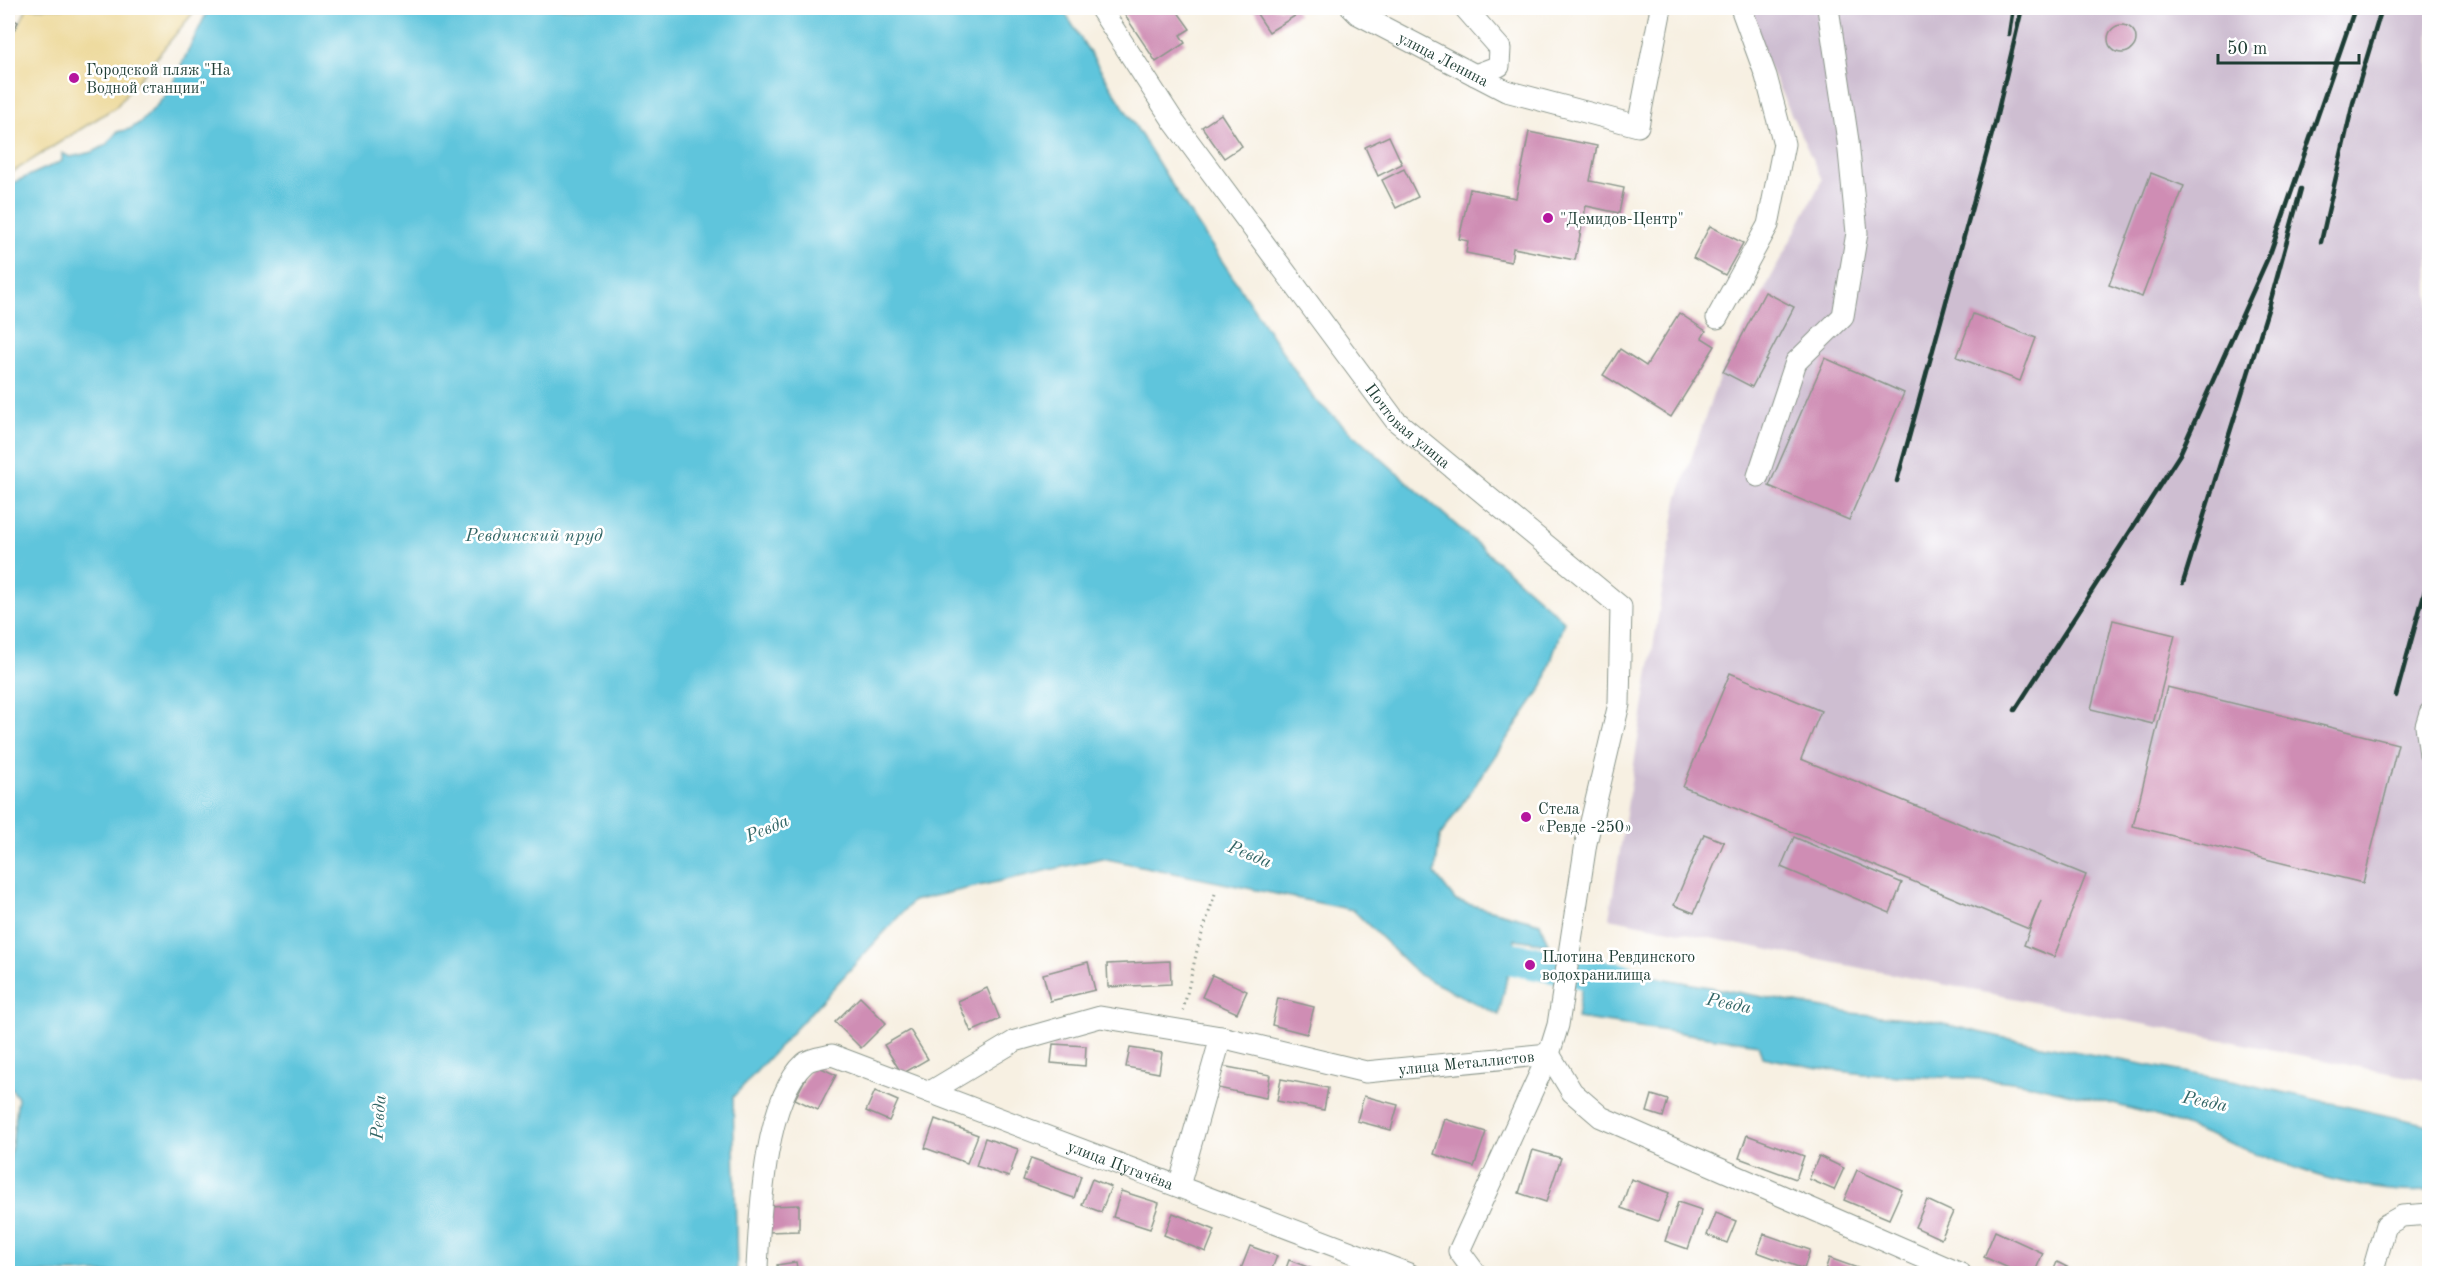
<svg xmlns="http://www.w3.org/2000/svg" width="2437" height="1281" font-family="'Old Standard TT',serif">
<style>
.industrial{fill:#cebed1}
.sand{fill:#eeda9e;stroke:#868c69;stroke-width:1.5}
.water{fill:#5ec5dc;stroke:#3e8188;stroke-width:1.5}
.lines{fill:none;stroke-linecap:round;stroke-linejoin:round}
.river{stroke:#5ec5dc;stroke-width:33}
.building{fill:#cf8db4}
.minor-casing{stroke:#8b968b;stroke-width:23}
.path{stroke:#8b968b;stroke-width:3;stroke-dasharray:1.5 4.5;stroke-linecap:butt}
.minor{stroke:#fff;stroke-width:21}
.rail{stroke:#1f3d34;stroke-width:4.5}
.poi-dot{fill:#b5179e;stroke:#fff;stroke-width:2}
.labels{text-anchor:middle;stroke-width:5;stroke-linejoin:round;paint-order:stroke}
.street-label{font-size:16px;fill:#1f3d34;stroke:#fff}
.poi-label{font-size:16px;fill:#1f3d34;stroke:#fff;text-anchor:start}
.water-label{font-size:18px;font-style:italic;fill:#326666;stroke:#fff}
</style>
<rect width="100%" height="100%" fill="#fff"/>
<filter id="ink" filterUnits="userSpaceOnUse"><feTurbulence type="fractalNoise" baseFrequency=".0167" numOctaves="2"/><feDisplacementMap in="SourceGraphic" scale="12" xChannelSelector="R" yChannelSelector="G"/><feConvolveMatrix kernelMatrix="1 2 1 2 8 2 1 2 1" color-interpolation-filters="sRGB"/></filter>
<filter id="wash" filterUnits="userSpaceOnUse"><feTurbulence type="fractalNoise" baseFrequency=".008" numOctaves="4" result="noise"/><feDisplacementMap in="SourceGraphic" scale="24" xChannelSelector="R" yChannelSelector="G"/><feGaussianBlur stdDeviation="1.35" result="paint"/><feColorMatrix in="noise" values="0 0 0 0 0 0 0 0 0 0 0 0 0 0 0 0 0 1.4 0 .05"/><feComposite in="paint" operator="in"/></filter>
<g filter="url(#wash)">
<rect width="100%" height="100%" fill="#f7f0e2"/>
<polygon class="industrial" points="1752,8 2429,8 2429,1081 1609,918 1677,500 1719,377 1822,180 1764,56"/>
<polygon class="sand" points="27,8 197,8 116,107 8,175 8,48"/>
<g class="water">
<polygon points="209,8 1062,8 1182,201 1314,399 1564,621 1543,686 1440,836 1435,874 1456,901 1540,923 1548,944 1515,939 1499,1015 1419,975 1353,910 1102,858 913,901 733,1097 737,1273 8,1273 8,1173 18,1098 8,1084 8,185 62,161 62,153 70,157 93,152 106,145 117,132 130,129 141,122 158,104 168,92"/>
<path d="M1585 964 1850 1013 1926 1020 2005 1038 2242 1083 2429 1125V1191C2343 1196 2257 1152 2177 1123 2135 1108 2089 1098 2046 1088 1986 1073 1916 1080 1856 1073 1825 1070 1793 1063 1762 1057L1758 1044 1577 1018Z"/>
</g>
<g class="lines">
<polyline class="river" points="1468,941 1510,958 1627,981"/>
</g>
<g id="blocks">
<g class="building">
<polygon points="1120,8 1175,8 1190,29 1180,35 1185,43 1156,62"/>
<polygon points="1253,8 1294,8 1298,14 1269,32"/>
<polygon points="8,17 18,22 8,42"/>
<circle cx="2122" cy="39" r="14"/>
<polygon points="1221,114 1242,146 1224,158 1202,127"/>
<polygon points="1529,132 1597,146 1590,181 1624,188 1619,213 1586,206 1575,260 1513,248 1511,262 1466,253 1468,241 1459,239 1470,189 1516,198"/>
<polygon points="1389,136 1402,164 1378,176 1365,147"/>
<polygon points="1404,169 1418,197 1396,208 1382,180"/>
<polygon points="2151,173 2184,186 2142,297 2109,285"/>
<polygon points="1710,226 1743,243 1725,275 1693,258"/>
<polygon points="1765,292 1794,307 1752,387 1723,372"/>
<polygon points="1679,313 1706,331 1702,338 1715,346 1671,417 1603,375 1620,349 1646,366"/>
<polygon points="1973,314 2036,338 2020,381 1957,357"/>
<polygon points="1825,358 1904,393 1849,520 1769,486"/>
<polygon points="2113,620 2175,635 2153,724 2091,709"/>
<polygon points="1730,673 1821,711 1801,759 2086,875 2054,957 2024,945 2041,900 2029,929 1683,787"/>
<polygon points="2167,687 2398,744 2363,883 2133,826"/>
<polygon points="1704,834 1724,842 1694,913 1674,905"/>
<polygon points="1794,837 1902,883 1890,913 1781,867"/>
<polygon points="1170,961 1171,984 1108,987 1107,964"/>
<polygon points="1088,962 1095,990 1050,1001 1043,974"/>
<polygon points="1212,975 1247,991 1237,1013 1202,997"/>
<polygon points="987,988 1000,1019 971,1032 958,1001"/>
<polygon points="860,997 886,1023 861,1048 835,1022"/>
<polygon points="1278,998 1314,1007 1307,1034 1272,1025"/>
<polygon points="910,1030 928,1059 902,1074 884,1045"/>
<polygon points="1053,1044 1086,1046 1085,1066 1051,1063"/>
<polygon points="1130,1048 1162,1053 1159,1073 1126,1067"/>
<polygon points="813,1064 836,1075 818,1110 795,1099"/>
<polygon points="1222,1066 1270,1075 1266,1098 1218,1088"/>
<polygon points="1281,1079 1328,1088 1324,1110 1277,1101"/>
<polygon points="875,1091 898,1101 889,1121 866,1111"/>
<polygon points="1652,1095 1668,1100 1663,1117 1647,1112"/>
<polygon points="1364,1096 1398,1105 1391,1130 1357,1121"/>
<polygon points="935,1119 978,1135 967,1163 925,1148"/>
<polygon points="1445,1119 1486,1132 1474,1167 1434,1154"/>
<polygon points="1747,1135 1804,1156 1796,1179 1739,1158"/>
<polygon points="985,1138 1018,1149 1009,1177 976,1166"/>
<polygon points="1533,1150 1561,1158 1546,1202 1519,1193"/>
<polygon points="1819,1156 1844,1168 1834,1190 1809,1179"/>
<polygon points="1031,1158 1081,1176 1074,1198 1023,1180"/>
<polygon points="1857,1170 1902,1190 1889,1219 1844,1200"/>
<polygon points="1092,1179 1111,1187 1101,1212 1082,1205"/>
<polygon points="1631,1179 1669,1193 1658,1221 1621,1208"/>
<polygon points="1121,1191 1159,1203 1150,1229 1113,1217"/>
<polygon points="1927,1200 1953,1212 1941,1239 1915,1227"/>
<polygon points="1678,1202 1702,1210 1688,1249 1665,1241"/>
<polygon points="799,1205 799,1231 767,1232 766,1206"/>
<polygon points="1173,1213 1215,1230 1206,1252 1164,1235"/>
<polygon points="1716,1213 1736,1221 1727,1243 1707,1235"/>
<polygon points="1995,1231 2043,1253 2034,1274 2022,1274 1984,1257"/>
<polygon points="1764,1234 1810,1250 1804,1269 1757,1252"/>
<polygon points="1250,1246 1277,1256 1270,1274 1239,1274"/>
<polygon points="1829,1258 1869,1272 1869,1274 1824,1274"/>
<polygon points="1289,1260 1318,1271 1317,1274 1284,1274"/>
<polygon points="796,1262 798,1274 778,1274 777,1265"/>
<polygon points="2057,1262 2081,1274 2052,1274"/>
</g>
</g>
</g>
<g filter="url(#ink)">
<use href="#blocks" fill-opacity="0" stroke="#8b968b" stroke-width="1.5"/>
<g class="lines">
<defs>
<g id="minor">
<path id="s1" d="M1100 8 1174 122 1395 420 1621 607 1619 704 1586 843 1558 1025 1549 1054 1459 1251 1476 1274"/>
<path id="s2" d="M1352 8 1358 14 1506 91 1638 126 1661 8"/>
<polyline points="1465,8 1500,48 1499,66 1475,75"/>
<polyline points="1717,318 1768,225 1784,144 1766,76 1741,8"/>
<polyline points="1758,476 1796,362 1843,316 1857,233 1848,141 1828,8"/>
<polyline points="2430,713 2426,726 2430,754"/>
<polyline points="1549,1054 1572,1092 1601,1117 1961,1274"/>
<path id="s3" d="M930 1092 1015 1041 1100 1017 1221 1037 1366 1072 1549 1054"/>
<polyline points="1179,1186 1221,1037"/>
<path id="s4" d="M759 1274 757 1267C760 1214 764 1100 805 1063 811 1058 824 1057 832 1055L1409 1274"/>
<polyline points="2372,1274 2386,1225 2402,1216 2430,1214"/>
</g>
</defs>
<use href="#minor" class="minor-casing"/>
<polyline class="path" points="1183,1011 1198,946 1215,894"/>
<use href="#minor" class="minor"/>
<g class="rail">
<polyline points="2009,34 2013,8"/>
<polyline points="2321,242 2353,103 2382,8"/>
<polyline points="1897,481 1995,123 2022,8"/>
<polyline points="2183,583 2270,303 2301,189"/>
<polyline points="2396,696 2430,572"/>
<polyline points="2015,710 2180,454 2271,251 2355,8"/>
</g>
</g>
</g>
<g class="poi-dot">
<circle cx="74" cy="78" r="6"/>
<circle cx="1548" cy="218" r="6"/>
<circle cx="1526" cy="817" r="6"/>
<circle cx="1530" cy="965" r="6"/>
</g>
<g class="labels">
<g class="street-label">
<text dy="6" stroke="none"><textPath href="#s2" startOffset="105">улица Ленина</textPath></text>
<text dy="6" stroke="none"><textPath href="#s1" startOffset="520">Почтовая улица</textPath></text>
<text dy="6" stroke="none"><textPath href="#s3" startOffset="560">улица Металлистов</textPath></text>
<text dy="6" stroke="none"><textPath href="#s4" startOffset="558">улица Пугачёва</textPath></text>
</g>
<g class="poi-label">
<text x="86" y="75">Городской пляж "На<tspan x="86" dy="18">Водной станции"</tspan></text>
<text x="1560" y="224">"Демидов-Центр"</text>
<text x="1538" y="814">Стела<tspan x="1538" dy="18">«Ревде -250»</tspan></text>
<text x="1542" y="962">Плотина Ревдинского<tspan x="1542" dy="18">водохранилища</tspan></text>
</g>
<g class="water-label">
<text x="534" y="541">Ревдинский пруд</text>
<text transform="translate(767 828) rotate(-23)" y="6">Ревда</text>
<text transform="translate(1250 854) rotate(22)" y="6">Ревда</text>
<text transform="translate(1729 1003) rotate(12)" y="6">Ревда</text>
<text transform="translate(2205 1101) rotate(12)" y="6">Ревда</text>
<text transform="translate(378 1117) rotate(-86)" y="6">Ревда</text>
</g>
</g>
<rect width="2437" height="1281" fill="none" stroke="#fff" stroke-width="30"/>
<path d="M2218 54v9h141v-9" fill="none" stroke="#1f3d34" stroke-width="3"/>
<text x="2227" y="54" font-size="18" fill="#1f3d34" stroke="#ffffff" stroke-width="4.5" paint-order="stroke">50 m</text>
</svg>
